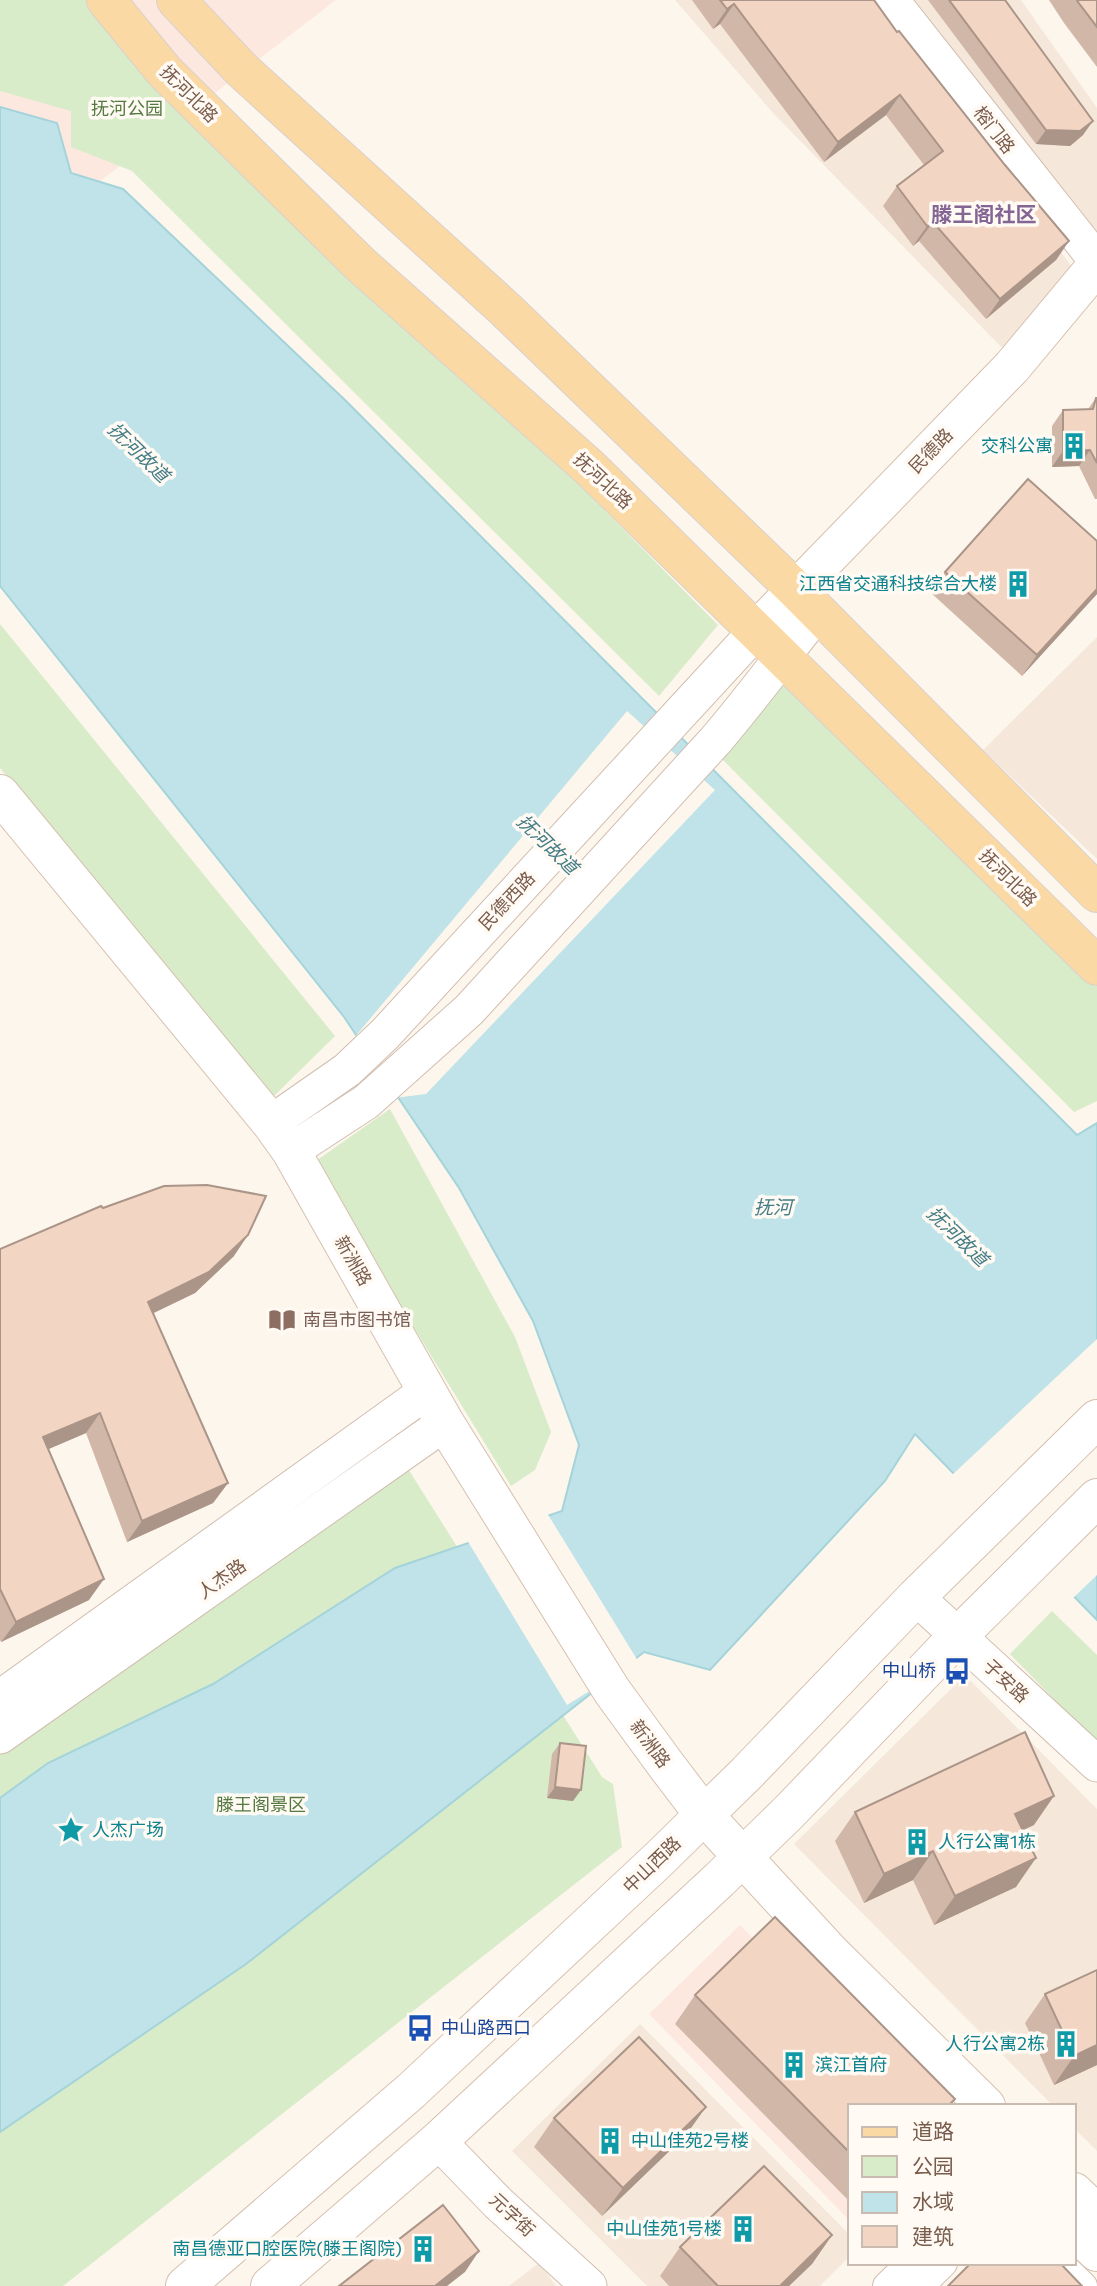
<svg xmlns="http://www.w3.org/2000/svg" width="1097" height="2286" font-family="Commissioner,'Noto Sans SC',sans-serif">
<style>
.residential{fill:#f5e8da}
.commercial{fill:#fde8e0}
.green{fill:#d8ecc9}
.water{fill:#bfe3e8;stroke:#a5d3da;stroke-width:2}
.pier{fill:#fdf6ec}
.lines{fill:none;stroke-linecap:round;stroke-linejoin:round}
.minor-casing{stroke:#d1beb0;stroke-width:30}
.tertiary-casing{stroke:#d1beb0;stroke-width:37}
.secondary-casing{stroke:#d6c0b0;stroke-width:40}
.primary-casing{stroke:#dad1cd;stroke-width:40}
.minor{stroke:#fff;stroke-width:28}
.tertiary{stroke:#fff;stroke-width:35}
.secondary{stroke:#fff;stroke-width:38}
.primary{stroke:#fbd9a5;stroke-width:38}
.wall{fill:#d1b7a8}
.shaded-wall{fill:#aa9588}
.building{fill:#f3d5c3;stroke:#aa9588;stroke-width:2}
.labels{text-anchor:middle;stroke-width:7;stroke-linejoin:round;paint-order:stroke}
.street-label{font-size:18px;fill:#7a5c4d;stroke:#fffaf3}
.park-label{font-size:18px;fill:#537a41;stroke:#fffaf3}
.culture-label{font-size:18px;fill:#0d838f;stroke:#fffaf3;text-anchor:end}
.education-label{font-size:18px;fill:#785e54;stroke:#fffaf3;text-anchor:start}
.transit-label{font-size:18px;fill:#164399;stroke:#fffaf3;text-anchor:end}
.water-label{font-size:19px;font-style:italic;fill:#437c86;stroke:#fffaf3}
.quarter-label{font-size:21px;font-weight:bold;fill:#846695;stroke:#fffaf3}
</style>
<rect width="100%" height="100%" fill="#fdf6ec"/>
<g class="residential">
<polygon points="675,0 863,0 1078,274 1011,357 773,113"/>
<polygon points="908,0 1021,0 1097,108 1097,238"/>
<polygon points="1097,637 1097,859 983,750"/>
<polygon points="965,1675 1097,1809 1097,2151 1074,2128 1074,2106 1053,2106 794,1844"/>
<polygon points="640,2024 850,2235 850,2256 820,2286 647,2286 512,2151"/>
<polygon points="539,2263 556,2286 509,2286"/>
</g>
<g class="commercial">
<polygon points="0,0 336,0 60,212 0,193"/>
<polygon points="740,1925 916,2106 850,2106 850,2221 649,2014"/>
</g>
<g class="green">
<polygon points="0,0 99,0 718,625 659,696 132,171 71,147 71,111 0,91"/>
<polygon points="0,624 335,1036 273,1097 0,768"/>
<polygon points="781,675 1097,983 1097,1101 1074,1112 717,754"/>
<polygon points="390,1109 515,1337 551,1432 535,1470 511,1486 313,1163"/>
<polygon points="371,1410 602,1777 613,1784 622,1847 63,2286 0,2286 0,1679"/>
<polygon points="1052,1611 1097,1655 1097,1743 1010,1654"/>
</g>
<polygon class="water" points="0,107 57,123 71,173 123,189 345,400 1077,1135 1097,1123 1097,1620 915,1434 885,1481 710,1670 644,1652 246,1964 0,2132 0,1798 48,1763 213,1684 395,1568 562,1511 579,1445 533,1321 459,1188 344,1017 0,586"/>
<g class="pier">
<polygon points="627,711 715,790 426,1094 394,1098 354,1038"/>
<polygon points="1097,1339 1097,1575 1072,1599 951,1476"/>
<polygon points="547,1513 638,1661 567,1705 467,1540"/>
</g>
<g class="lines">
<defs>
<g id="minor">
<polyline points="1059,2263 1083,2286"/>
<polyline points="887,2286 911,2263"/>
<polyline points="920,2286 943,2263"/>
</g>
<g id="tertiary">
<polyline points="891,0 1097,261"/>
<polyline points="271,1123 347,1070 385,1034 757,630"/>
<path d="M291 1151 366 1102 469 1010 715 741C751 699 783 655 818 612"/>
<polyline points="916,1597 1097,1764"/>
<polyline points="0,1698 427,1391"/>
<polyline points="0,1736 445,1423"/>
<polyline points="438,2141 498,2203 589,2286"/>
</g>
<g id="secondary">
<polyline points="757,630 1012,367 1097,265"/>
<polyline points="0,794 271,1123 291,1151 445,1423 612,1691 666,1765 704,1815 831,1953 986,2106"/>
<polyline points="1074,2192 1097,2214"/>
<polyline points="1074,2230 1097,2252"/>
<polyline points="185,2286 411,2091 658,1860 747,1773 916,1597 1097,1419"/>
<polyline points="270,2286 438,2141 719,1880 788,1813 958,1636 1097,1498"/>
</g>
<g id="primary">
<polyline points="106,0 165,72 360,264 590,468 1097,966"/>
<polyline points="176,0 242,70 506,310 796,590 1097,893"/>
</g>
</defs>
<use href="#minor" class="minor-casing"/>
<use href="#tertiary" class="tertiary-casing"/>
<use href="#secondary" class="secondary-casing"/>
<use href="#primary" class="primary-casing"/>
<use href="#minor" class="minor"/>
<use href="#tertiary" class="tertiary"/>
<use href="#secondary" class="secondary"/>
<use href="#primary" class="primary"/>
</g>
<g class="wall">
<polygon points="692,0 874,0 897,32 1005,165 1069,241 1056,260 986,319 919,241 913,246 883,206 897,186 924,165 886,115 824,162 720,24 713,29"/>
<polygon points="928,0 1005,0 1083,135 1070,146 1036,144"/>
<polygon points="1049,0 1097,0 1097,67 1064,23"/>
<polygon points="1096,398 1097,398 1097,499 1095,499 1079,466 1052,467 1052,426 1063,410 1088,409"/>
<polygon points="945,572 1097,594 1022,676 930,592"/>
<polygon points="103,1208 234,1256 195,1293 153,1313 228,1483 213,1503 127,1542 86,1433 48,1449 89,1600 1,1642 0,1640 0,1249"/>
<polygon points="560,1743 573,1801 547,1798 552,1754"/>
<polygon points="855,1812 1034,1825 1023,1830 1016,1887 934,1925 913,1880 864,1903 835,1841"/>
<polygon points="1097,1970 1097,2065 1054,2085 1025,2023 1045,1994"/>
<polygon points="695,1995 850,2106 850,2202 675,2024"/>
<polygon points="554,2118 686,2135 602,2216 534,2147"/>
<polygon points="832,2235 812,2264 789,2286 669,2286 660,2276 680,2247"/>
</g>
<g class="shaded-wall">
<polygon points="734,4 720,24 713,29 727,9"/>
<polygon points="900,95 886,115 824,162 838,142"/>
<polygon points="1093,121 1083,135 1070,146 1036,144 1046,130"/>
<polygon points="933,222 919,241 913,246 927,226"/>
<polygon points="1069,241 1056,260 986,319 1000,299"/>
<polygon points="1090,450 1079,466 1052,467 1063,451"/>
<polygon points="1097,589 1097,594 1022,676 1037,655"/>
<polygon points="248,1235 234,1256 195,1293 133,1323 148,1302"/>
<polygon points="100,1413 86,1433 28,1458 43,1437"/>
<polygon points="228,1483 213,1503 127,1542 142,1521"/>
<polygon points="104,1579 89,1600 1,1642 16,1622"/>
<polygon points="555,1787 581,1790 573,1801 547,1798"/>
<polygon points="1054,1796 1034,1825 995,1843 1015,1814"/>
<polygon points="933,1851 913,1880 864,1903 884,1874"/>
<polygon points="1036,1858 1016,1887 934,1925 955,1896"/>
<polygon points="1097,2045 1097,2065 1054,2085 1074,2056"/>
<polygon points="706,2107 686,2135 602,2216 623,2188"/>
<polygon points="832,2235 812,2264 789,2286 780,2286"/>
<polygon points="479,2251 465,2272 447,2286 435,2286"/>
</g>
<g class="building">
<polygon points="720,0 874,0 897,32 899,31 1005,165 1069,241 1000,299 933,222 927,226 897,186 943,151 900,95 838,142 734,4 727,9"/>
<polygon points="949,0 1005,0 1093,121 1080,131 1046,130"/>
<polygon points="1077,0 1097,0 1097,27 1078,2"/>
<polygon points="1096,398 1097,398 1097,463 1090,450 1063,451 1063,410 1093,409"/>
<polygon points="1028,479 1097,541 1097,589 1037,655 945,572"/>
<polygon points="207,1185 266,1196 248,1235 209,1272 148,1302 228,1483 142,1521 100,1413 43,1437 104,1579 16,1622 0,1589 0,1249 101,1206 103,1208 164,1186"/>
<polygon points="1025,1732 1054,1796 1015,1814 1036,1858 955,1896 933,1851 884,1874 855,1812"/>
<polygon points="560,1743 586,1746 581,1790 555,1787"/>
<polygon points="775,1917 955,2099 948,2106 850,2106 850,2153 695,1995"/>
<polygon points="1097,1970 1097,2045 1074,2056 1045,1994"/>
<polygon points="639,2037 706,2107 623,2188 554,2118"/>
<polygon points="764,2166 832,2235 780,2286 718,2286 680,2247"/>
<polygon points="443,2205 479,2251 435,2286 339,2286"/>
<polygon points="971,2263 1060,2263 1082,2286 948,2286"/>
</g>
<defs>
<symbol id="building-bare" viewBox="-9 -9 18 18"><path d="M-4-6H4V6H1V3H-1V6H-4ZM-2.5-4.3h1.7v1.8h-1.7ZM.8-4.3h1.7v1.8H.8ZM-2.5-1h1.7V.8h-1.7ZM.8-1h1.7V.8H.8Z" fill="#0f9aa8" stroke="#fffaf3" stroke-width="2.5" paint-order="stroke"/></symbol>
<symbol id="library-bare" viewBox="-9 -9 18 18"><path d="M-6-4Q-3-5.5-.7-3.5V5Q-3 3-6 4ZM6-4Q3-5.5 .7-3.5V5Q3 3 6 4Z" fill="#8d6e63" stroke="#fffaf3" stroke-width="2.5" paint-order="stroke"/></symbol>
<symbol id="bus-bare" viewBox="-9 -9 18 18"><path d="M-5-6H5V4H4V6H2V4H-2V6H-4V4H-5ZM-3.5-4V0h7V-4ZM-3.5 1.2v1.5H-2V1.2ZM2 1.2v1.5H3.5V1.2Z" fill="#1a4fb4" stroke="#fffaf3" stroke-width="2.5" paint-order="stroke"/></symbol>
<symbol id="sight-bare" viewBox="-9 -9 18 18"><path d="M0-6L1.8-2.2L6-1.7L2.9 1.2L3.7 5.4L0 3.3L-3.7 5.4L-2.9 1.2L-6-1.7L-1.8-2.2Z" fill="#0f9aa8" stroke="#fffaf3" stroke-width="2.5" paint-order="stroke"/></symbol>
</defs>
<g fill-rule="evenodd">
<use href="#building-bare" x="1055" y="427" width="38" height="38"/>
<use href="#building-bare" x="999" y="565" width="38" height="38"/>
<use href="#library-bare" x="263" y="1301" width="38" height="38"/>
<use href="#bus-bare" x="938" y="1652" width="38" height="38"/>
<use href="#sight-bare" x="52" y="1811" width="38" height="38"/>
<use href="#building-bare" x="898" y="1823" width="38" height="38"/>
<use href="#bus-bare" x="401" y="2009" width="38" height="38"/>
<use href="#building-bare" x="1047" y="2025" width="38" height="38"/>
<use href="#building-bare" x="775" y="2046" width="38" height="38"/>
<use href="#building-bare" x="591" y="2122" width="38" height="38"/>
<use href="#building-bare" x="724" y="2210" width="38" height="38"/>
<use href="#building-bare" x="404" y="2230" width="38" height="38"/>
</g>
<g class="labels">
<g class="street-label">
<text transform="translate(189 94) rotate(45)" y="6">抚河北路</text>
<text transform="translate(994 130) rotate(52)" y="6">榕门路</text>
<text transform="translate(931 451) rotate(-46)" y="6">民德路</text>
<text transform="translate(603 481) rotate(43)" y="6">抚河北路</text>
<text transform="translate(1008 878) rotate(45)" y="6">抚河北路</text>
<text transform="translate(507 901) rotate(-47)" y="6">民德西路</text>
<text transform="translate(353 1261) rotate(60)" y="6">新洲路</text>
<text transform="translate(222 1579) rotate(-35)" y="6">人杰路</text>
<text transform="translate(1006 1681) rotate(43)" y="6">子安路</text>
<text transform="translate(650 1744) rotate(54)" y="6">新洲路</text>
<text transform="translate(652 1865) rotate(-44)" y="6">中山西路</text>
<text transform="translate(512 2215) rotate(43)" y="6">元字街</text>
</g>
<g class="park-label">
<text x="127" y="115">抚河公园</text>
<text x="261" y="1811">滕王阁景区</text>
</g>
<g class="culture-label">
<text x="1053" y="452">交科公寓</text>
<text x="997" y="590">江西省交通科技综合大楼</text>
<text x="92" y="1836" text-anchor="start">人杰广场</text>
<text x="938" y="1848" text-anchor="start">人行公寓1栋</text>
<text x="1045" y="2050">人行公寓2栋</text>
<text x="815" y="2071" text-anchor="start">滨江首府</text>
<text x="631" y="2147" text-anchor="start">中山佳苑2号楼</text>
<text x="722" y="2235">中山佳苑1号楼</text>
<text x="402" y="2255">南昌德亚口腔医院(滕王阁院)</text>
</g>
<g class="education-label">
<text x="303" y="1326">南昌市图书馆</text>
</g>
<g class="transit-label">
<text x="936" y="1677">中山桥</text>
<text x="441" y="2034" text-anchor="start">中山路西口</text>
</g>
<g class="water-label">
<text transform="translate(139 452) rotate(44)" y="7">抚河故道</text>
<text transform="translate(548 844) rotate(44)" y="7">抚河故道</text>
<text x="773" y="1214">抚河</text>
<text transform="translate(958 1236) rotate(44)" y="7">抚河故道</text>
</g>
<g class="quarter-label">
<text x="984" y="222">滕王阁社区</text>
</g>
</g>
<rect x="848" y="2104" width="228" height="161" fill="#fffaf3" stroke="#cabbb1" stroke-width="2"/>
<rect x="862" y="2127" width="35" height="10" fill="#fbd9a5" stroke="#cabbb1" stroke-width="2"/>
<text x="912" y="2139" font-size="21" fill="#7a5c4d">道路</text>
<rect x="862" y="2156" width="35" height="21" fill="#d8ecc9" stroke="#cabbb1" stroke-width="2"/>
<text x="912" y="2174" font-size="21" fill="#7a5c4d">公园</text>
<rect x="862" y="2192" width="35" height="21" fill="#bfe3e8" stroke="#cabbb1" stroke-width="2"/>
<text x="912" y="2209" font-size="21" fill="#7a5c4d">水域</text>
<rect x="862" y="2226" width="35" height="21" fill="#f3d5c3" stroke="#cabbb1" stroke-width="2"/>
<text x="912" y="2244" font-size="21" fill="#7a5c4d">建筑</text>
</svg>
